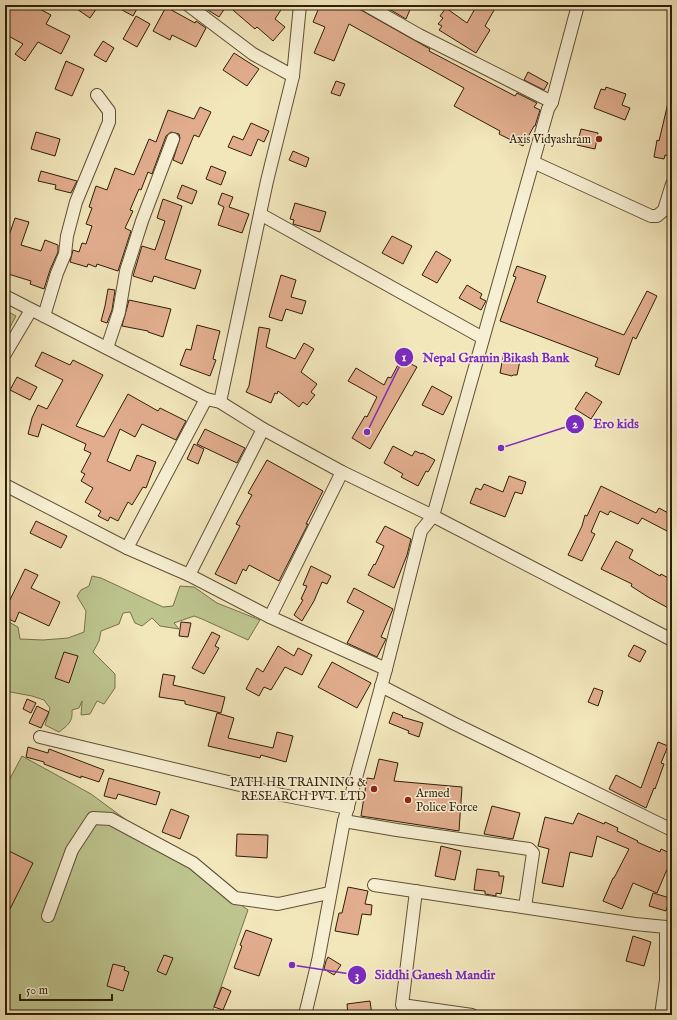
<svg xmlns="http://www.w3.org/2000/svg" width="677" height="1020" font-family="'IM FELL English',serif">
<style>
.green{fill:#bdc48e;stroke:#76714c}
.building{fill:#e1ad8e;stroke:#2f1e09}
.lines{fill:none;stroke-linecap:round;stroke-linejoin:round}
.minor-casing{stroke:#605036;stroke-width:14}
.minor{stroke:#f7efd3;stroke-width:12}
.poi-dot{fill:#8f2418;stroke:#f7efd3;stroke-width:1.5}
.labels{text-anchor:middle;stroke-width:3;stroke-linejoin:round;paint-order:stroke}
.poi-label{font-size:12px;fill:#2f1e09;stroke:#f7efd3;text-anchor:end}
.leader{fill:none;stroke:#7b2cbf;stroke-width:1.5}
.callout-dot{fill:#7b2cbf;stroke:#f7efd3;stroke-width:1.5}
.mark-label{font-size:12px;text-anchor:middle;font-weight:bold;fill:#fff}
.callout-label{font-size:13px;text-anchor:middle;font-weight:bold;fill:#7b2cbf;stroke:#f7efd3;stroke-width:3;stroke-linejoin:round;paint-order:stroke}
</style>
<rect width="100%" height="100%" fill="#f2e6bb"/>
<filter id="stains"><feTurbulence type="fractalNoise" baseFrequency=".005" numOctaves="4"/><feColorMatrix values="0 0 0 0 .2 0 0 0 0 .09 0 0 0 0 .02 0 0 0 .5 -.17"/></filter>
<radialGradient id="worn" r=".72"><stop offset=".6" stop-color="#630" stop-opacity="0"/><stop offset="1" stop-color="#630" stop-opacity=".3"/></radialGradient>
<g class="green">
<polygon points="5,310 16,316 5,337"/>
<path d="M92 576 101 578 163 607 173 606 180 586 194 587 217 603 260 620 248 640 202 619 194 616 174 623 179 629 160 626 152 618 142 626 135 623 130 612 123 613 119 624 101 631 99 641 93 652 115 674V688L104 704 97 701 90 714 81 715 82 701 79 708 72 710C73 722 68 725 59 732L45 725 50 708 44 700 32 696 5 691V620L18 627 20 639 43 640 68 638 84 632 86 611 77 596 81 590 89 586Z"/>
<polygon points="22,756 91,794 248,910 211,1015 5,1015 5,788"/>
</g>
<g class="building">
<polygon points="5,5 32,5 51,15 46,24 70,36 61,54 38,42 25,61 15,54 23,44 5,34"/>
<polygon points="71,5 99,5 90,18"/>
<polygon points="113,5 139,5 133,16"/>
<polygon points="200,5 284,5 275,19 285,27 273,41 257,27 255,29 227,5 219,17"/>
<polygon points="320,5 352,5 430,49 429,51 515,96 517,93 537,103 534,107 540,110 535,126 534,126 523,146 499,134 500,131 454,106 464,88 349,24 334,61 314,53 325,27 313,22"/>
<polygon points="390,5 412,5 406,19 389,9"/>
<polygon points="477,5 497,5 485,26 490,30 476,53 439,30 442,26 438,24 443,18 440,16 446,8 467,23"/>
<polygon points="166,7 195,23 196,21 206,28 196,47 172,35 170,40 153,31"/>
<polygon points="136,16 150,24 137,47 123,39"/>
<polygon points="103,41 114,48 106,62 94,55"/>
<polygon points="234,53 259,69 247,86 223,70"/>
<polygon points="66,61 84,69 72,96 55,89"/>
<polygon points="528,72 548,83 544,90 524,80"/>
<polygon points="336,81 345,84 340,96 331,93"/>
<polygon points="606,87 626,94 622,105 630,108 625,120 594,108 601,89 605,90"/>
<polygon points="668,103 672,103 672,157 665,155 664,159 654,157 657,140 659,141"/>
<polygon points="200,107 211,112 199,137 194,135 182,164 173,160 180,138 179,134 171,132 166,136 152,174 148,172 141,190 139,189 130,210 133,211 125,228 131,231 118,271 97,264 96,267 88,264 87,267 70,262 73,250 79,252 82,243 86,244 92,226 86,224 92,208 89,207 96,186 107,190 115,168 134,175 149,139 156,142 168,110 194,119"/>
<polygon points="251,123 269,131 264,142 258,139 251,156 228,147 233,136 243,140"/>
<polygon points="581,129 598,133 595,149 577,145"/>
<polygon points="36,132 60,139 55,156 31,149"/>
<polygon points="293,151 309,158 306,167 289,160"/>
<polygon points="211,166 226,172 221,185 206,179"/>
<polygon points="41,171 77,181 71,193 55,189 56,185 38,181"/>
<polygon points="182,185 197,191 192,204 177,198"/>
<polygon points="222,193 233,197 229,207 249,214 242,233 218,225 224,207 218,204"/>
<polygon points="163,199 182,206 165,259 201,270 195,289 154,276 152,282 133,276 142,246 155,250 165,221 157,218"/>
<polygon points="295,203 326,212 320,232 293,224 294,220 290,219"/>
<polygon points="15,218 29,222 21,245 41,251 45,240 58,245 58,252 50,270 44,289 30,284 31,281 5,273 5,247"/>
<polygon points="392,236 412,246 403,264 382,253"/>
<polygon points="436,251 451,260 437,283 422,275"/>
<polygon points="517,266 546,276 537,302 624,335 647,291 657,296 636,339 633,337 619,375 595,366 598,358 500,321 516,277 513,276"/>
<polygon points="281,275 296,280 291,297 306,301 302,314 286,309 282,321 269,317"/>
<polygon points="467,285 482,294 480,298 486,301 481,310 459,298"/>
<polygon points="108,289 115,290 112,310 107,323 101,321 105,306"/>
<polygon points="129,300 171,309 163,337 148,332 148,331 122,326"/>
<polygon points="197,325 220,331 213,359 216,360 210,376 180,365 186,349 191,350"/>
<polygon points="259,327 270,329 266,347 295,359 304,343 314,349 301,372 317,384 311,392 315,395 307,405 303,402 299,407 278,391 277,394 275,393 271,403 246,392 249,386"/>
<polygon points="42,352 70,365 73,360 103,375 76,426 104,437 128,394 158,411 160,408 186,421 176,440 142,424 135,437 120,429 107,461 130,471 137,455 156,462 146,488 143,487 132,505 128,502 118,521 110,517 108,521 98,516 101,511 85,502 93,488 81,481 85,474 81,472 91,453 84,450 86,444 42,424 38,437 28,434 32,418 38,405 47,409 63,380 35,366"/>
<polygon points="504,352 521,356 517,375 513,375 512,376 500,373"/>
<polygon points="401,359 417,367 370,449 352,438 365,416 367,417 377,397 348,381 356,368 384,385 388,377 391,378"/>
<polygon points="17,377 37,387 30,400 10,390"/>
<polygon points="432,386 452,397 443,415 422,405"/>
<polygon points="586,392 602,402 591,419 575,409"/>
<polygon points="205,429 245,448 237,463 197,444"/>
<polygon points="194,444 204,449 198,464 187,459"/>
<polygon points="393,446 412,456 415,451 422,454 422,453 435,460 428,472 426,471 418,486 401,477 403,474 384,463"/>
<polygon points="267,460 323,491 306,524 308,524 279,581 249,565 246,571 243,569 236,584 215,574 240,526 236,524 252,495 248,493"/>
<polygon points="509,476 526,482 522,494 515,492 505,517 470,503 476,488 481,490 484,484 503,492"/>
<polygon points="601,486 656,513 659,508 672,515 672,523 667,531 642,518 638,524 610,511 608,515 600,511 591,532 595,534 582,561 568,555 582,526 585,515 587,516"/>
<polygon points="36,521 67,536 61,548 30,533"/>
<polygon points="385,526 411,539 407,555 394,588 368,575 374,564 375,565 384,546 376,542"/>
<polygon points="616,541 633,550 629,558 660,576 661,574 672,580 672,610 648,597 631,586 632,584 601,569"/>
<polygon points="311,566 331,576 327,584 322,582 314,601 302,621 294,615 303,600 301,599 307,586 303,585"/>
<polygon points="25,569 38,575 31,588 60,602 49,626 19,612 15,622 5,617 5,610"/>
<polygon points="354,588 393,609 381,637 386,639 377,657 347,643 364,611 347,602"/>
<polygon points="181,622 191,623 188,637 179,636"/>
<polygon points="212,632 220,636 215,646 219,648 204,674 192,668"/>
<polygon points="634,645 646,651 640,662 628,656"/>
<polygon points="278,646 294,656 298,648 312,655 302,675 285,667 271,690 264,687 259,696 246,689 257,668 263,672"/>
<polygon points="64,652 78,656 69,683 55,678"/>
<polygon points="332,662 371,683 357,708 318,687"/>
<polygon points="163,674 175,676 173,685 225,697 221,713 185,704 185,701 159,697"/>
<polygon points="594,688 603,691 598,706 588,702"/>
<polygon points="27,699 36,703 31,713 23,709"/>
<polygon points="37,706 49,712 41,728 29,723"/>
<polygon points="393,712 403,716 402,717 423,723 419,737 408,733 409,731 389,723"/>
<polygon points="217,713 234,718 228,738 273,748 277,732 293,736 286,762 261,755 260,758 208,746"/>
<polygon points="658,742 668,746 661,763 664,764 655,789 654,788 646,808 609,789 616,775 641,788"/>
<polygon points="28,747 48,753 49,749 104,770 99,782 81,776 81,778 44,764 44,762 26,757"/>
<polygon points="379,759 398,763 394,781 462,787 459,831 361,816 367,778 374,779"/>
<polygon points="109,778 160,792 156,805 118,794 116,799 104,796"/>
<polygon points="492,806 520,813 513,839 484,834"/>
<polygon points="171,809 189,816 180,839 162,832"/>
<polygon points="578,813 604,824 605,822 618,828 617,831 638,841 637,842 660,852 661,849 672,854 672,869 668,867 657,893 633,883 622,909 603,901 613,878 614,878 629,849 597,836 592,857 570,852 563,887 542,883 549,849 538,846 545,817 573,824"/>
<polygon points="237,834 268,835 267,858 236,856"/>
<polygon points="441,846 461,851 455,880 435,876"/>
<polygon points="5,849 33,863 5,919"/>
<polygon points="477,869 499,872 499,876 504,876 501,894 496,893 496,896 485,894 485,891 474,890"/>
<polygon points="348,887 368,891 365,904 372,905 371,915 362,914 358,935 335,931 339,913 342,913"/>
<polygon points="653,893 670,898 666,911 649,906"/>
<polygon points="246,930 272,939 259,976 234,968 242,946 240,945"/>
<polygon points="633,936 651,942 644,966 626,961"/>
<polygon points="164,955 173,958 166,975 157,971"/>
<polygon points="328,957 341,965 334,975 324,969 326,961"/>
<polygon points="113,964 125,967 124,970 129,972 123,991 107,986"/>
<polygon points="222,987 231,991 223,1010 214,1007"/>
<polygon points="370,1001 372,1015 348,1015 347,1004"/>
</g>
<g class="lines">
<defs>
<g id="minor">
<polyline points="188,5 253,54 293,76"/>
<polyline points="366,5 419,35 552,102"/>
<polyline points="533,162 651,216 657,216 664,210 672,184"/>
<polyline points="260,214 483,338"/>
<polyline points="5,296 206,399 220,402 263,429 342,472 433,516 672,640"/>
<polyline points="44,316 57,273 65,254 67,236 76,202 109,122 109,111 97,95"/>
<polyline points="107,348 119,312 126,271 142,221 173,139"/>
<polyline points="5,354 31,310"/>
<polyline points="220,402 267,181 293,76 300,5"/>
<polyline points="5,485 127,548 189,575 270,617 386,669"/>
<polyline points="127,548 206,399"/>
<polyline points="189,575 263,429"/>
<polyline points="270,617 342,472"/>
<polyline points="381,686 453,723 672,830"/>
<polyline points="40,737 282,795 348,808"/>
<polyline points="344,821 397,830 529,849 533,853 525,907"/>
<polyline points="374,885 635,924 666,927 666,980 661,1015"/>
<polyline points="416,891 402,1005 472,1015"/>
<polyline points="48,916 72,850 93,818 111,819 193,863 235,898 278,904 329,893"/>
<polyline points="305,1015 318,961 344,821 386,669 421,531 433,516 533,162 548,109 552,102 578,5"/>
</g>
</defs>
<use href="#minor" class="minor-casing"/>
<use href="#minor" class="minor"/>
</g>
<g class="poi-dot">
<circle cx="599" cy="139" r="4"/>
<circle cx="374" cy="789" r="4"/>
<circle cx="408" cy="800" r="4"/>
</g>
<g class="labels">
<g class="poi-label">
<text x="591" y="143">Axis Vidyashram</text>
<text x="366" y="786">PATH HR TRAINING &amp;<tspan x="366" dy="14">RESEARCH PVT. LTD</tspan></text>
<text x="416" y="797" text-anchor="start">Armed<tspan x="416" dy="14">Police Force</tspan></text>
</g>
</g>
<path class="leader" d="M367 432L404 357M501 448L575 424M292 965L357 975"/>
<g class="callout-dot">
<circle cx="367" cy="432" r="4"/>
<circle cx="501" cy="448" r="4"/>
<circle cx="292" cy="965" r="4"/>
<circle cx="404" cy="357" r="10"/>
<circle cx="575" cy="424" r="10"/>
<circle cx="357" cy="975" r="10"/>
</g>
<g class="mark-label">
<text x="404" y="361">1</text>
<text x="575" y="428">2</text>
<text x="357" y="979">3</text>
</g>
<g class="callout-label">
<text x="496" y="362">Nepal Gramin Bikash Bank</text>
<text x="616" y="428">Ero kids</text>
<text x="435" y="979">Siddhi Ganesh Mandir</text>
</g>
<rect width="677" height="1020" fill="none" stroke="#f2e6bb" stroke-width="20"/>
<rect x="6" y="6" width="665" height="1008" fill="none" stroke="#2f1e09" stroke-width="2"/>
<rect x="10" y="10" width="657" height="1000" fill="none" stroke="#2f1e09"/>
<path d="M20 994v6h92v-6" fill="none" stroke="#2f1e09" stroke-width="2"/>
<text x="26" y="994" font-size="12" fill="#2f1e09" stroke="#f7efd3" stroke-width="3" paint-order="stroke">50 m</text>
<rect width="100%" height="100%" filter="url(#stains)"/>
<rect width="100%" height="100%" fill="url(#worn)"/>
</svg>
